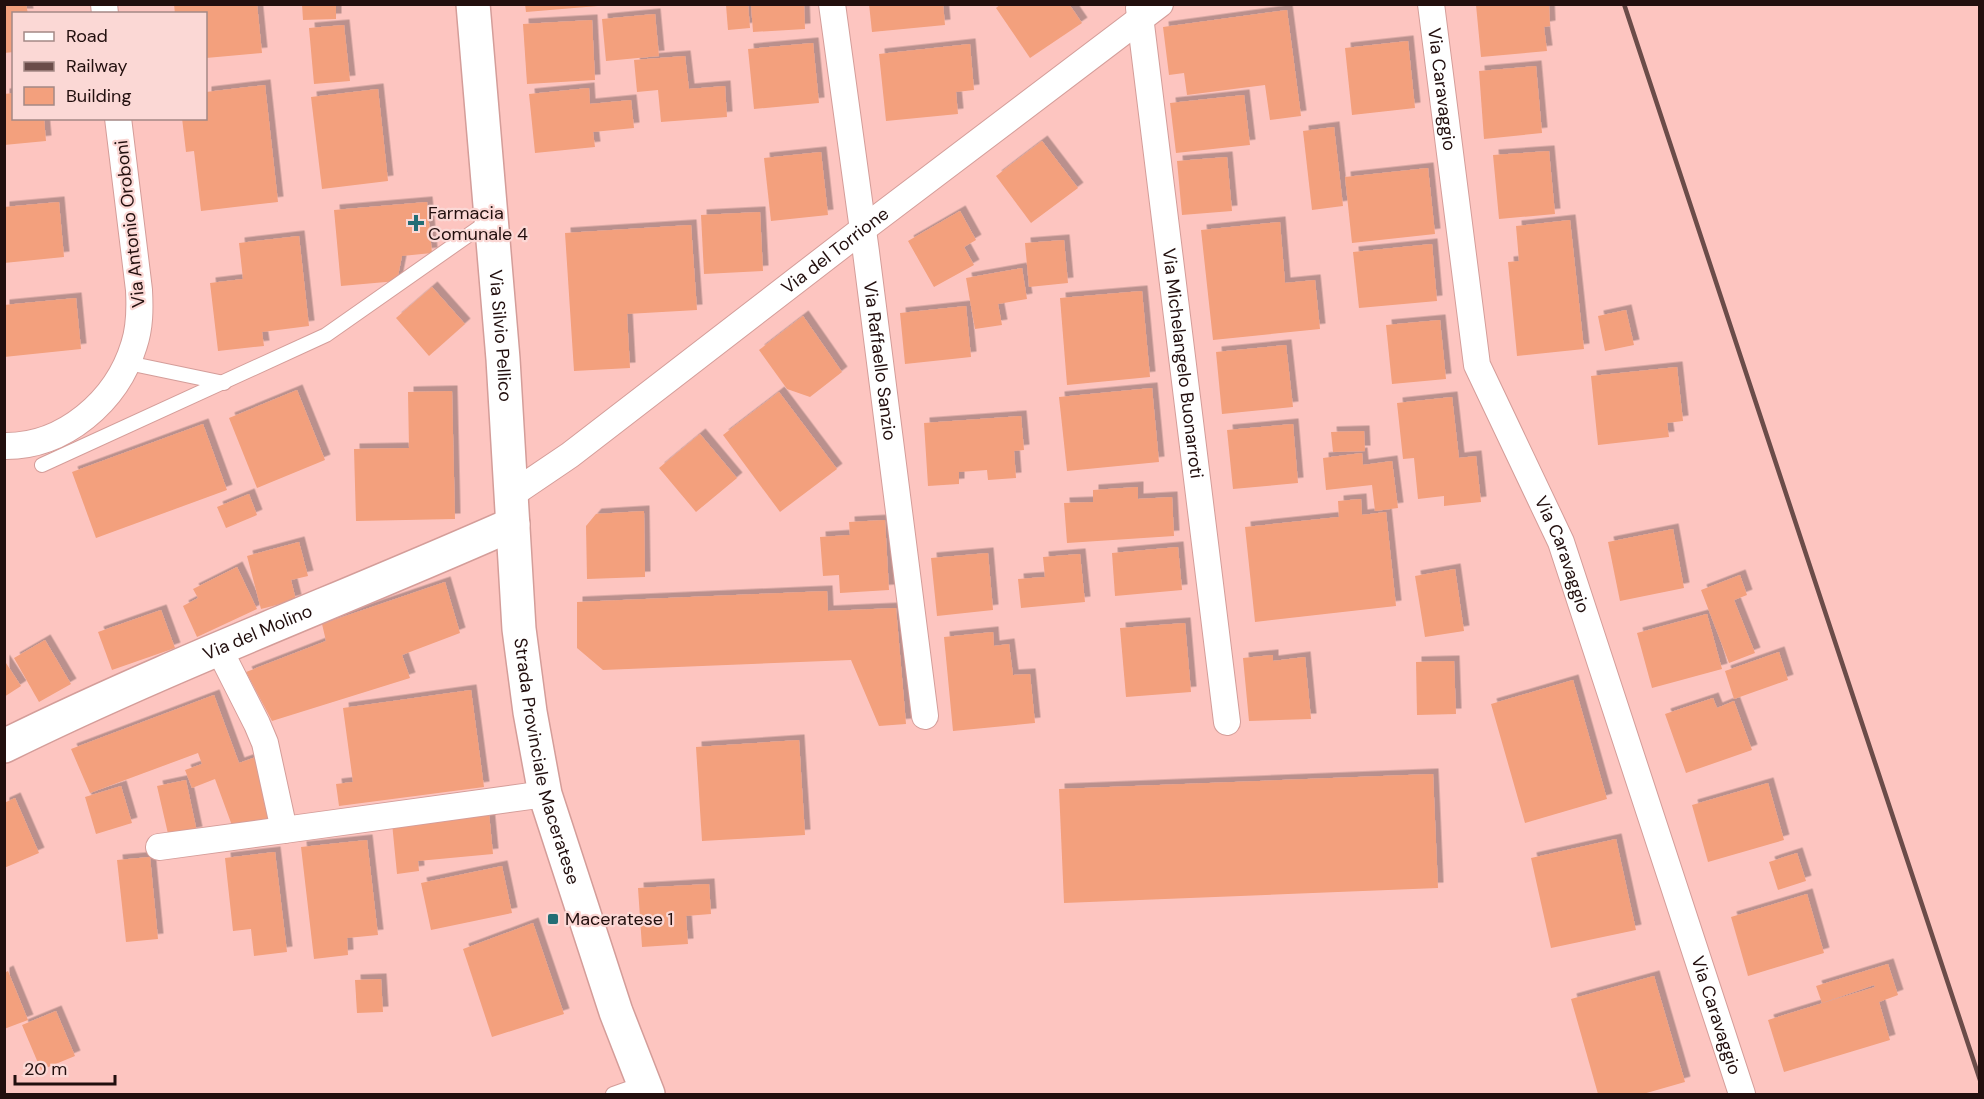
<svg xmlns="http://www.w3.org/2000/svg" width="1984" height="1099" font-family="'DM Sans',sans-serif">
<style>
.building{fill:#f3a07d;filter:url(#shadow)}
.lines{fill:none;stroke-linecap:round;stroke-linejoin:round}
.service-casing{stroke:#d49d99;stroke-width:16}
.minor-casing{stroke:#d49d99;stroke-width:28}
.tertiary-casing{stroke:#d49d99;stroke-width:36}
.secondary-casing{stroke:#d49d99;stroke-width:36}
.service{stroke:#fff;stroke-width:14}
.minor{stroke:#fff;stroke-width:26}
.tertiary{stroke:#fff;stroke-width:33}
.secondary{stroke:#fff;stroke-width:33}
.rail{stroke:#6b4c49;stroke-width:4.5}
.poi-dot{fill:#236e75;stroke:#fbd8d5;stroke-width:2}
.labels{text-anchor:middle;stroke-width:4.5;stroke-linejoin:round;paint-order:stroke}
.street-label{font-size:18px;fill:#220f0e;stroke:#fbd8d5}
.poi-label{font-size:18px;fill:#220f0e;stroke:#fbd8d5;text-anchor:start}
</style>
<defs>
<filter id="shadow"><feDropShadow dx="5.5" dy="-5.5" stdDeviation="0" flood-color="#0004"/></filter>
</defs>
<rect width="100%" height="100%" fill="#fdc5c0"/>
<g class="building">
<polygon points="4,4 26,4 28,14 14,14 14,52 4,53"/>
<polygon points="174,4 257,4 262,53 206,58 206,14 175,14"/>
<polygon points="302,4 336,4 336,19 303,20"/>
<polygon points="525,4 598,4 598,6 526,12"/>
<polygon points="748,4 750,28 728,30 726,5"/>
<polygon points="751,4 804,4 805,29 753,32"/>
<polygon points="869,4 943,4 945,25 872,32"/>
<polygon points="1001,4 1069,4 1082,23 1030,58 996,8"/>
<polygon points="1549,4 1550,26 1544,27 1547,51 1481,57 1476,5"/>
<polygon points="1287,10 1301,116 1270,120 1265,85 1187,95 1184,73 1169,75 1163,27"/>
<polygon points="655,14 659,56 606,61 602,19"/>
<polygon points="592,20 595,80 527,84 523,24"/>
<polygon points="344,25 350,81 314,84 309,28"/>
<polygon points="1408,41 1415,108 1352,115 1345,48"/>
<polygon points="813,43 819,103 754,109 748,49"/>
<polygon points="970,44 974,90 956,92 958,114 886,121 879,54"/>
<polygon points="685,56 689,89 725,86 727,117 661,122 658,90 637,92 634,60"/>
<polygon points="1536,66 1542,133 1484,139 1479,71"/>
<polygon points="265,85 278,202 201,211 194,151 186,152 182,118 206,118 206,92"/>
<polygon points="589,88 590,104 631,100 634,128 593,132 595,147 535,153 529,94"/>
<polygon points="378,89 388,181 322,189 311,97"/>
<polygon points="14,93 14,118 44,118 46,141 4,145 4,94"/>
<polygon points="1244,95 1250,145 1176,153 1170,103"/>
<polygon points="1334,127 1343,206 1312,210 1303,131"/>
<polygon points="1042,141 1078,188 1031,223 996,176"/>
<polygon points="1549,151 1555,214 1499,219 1493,155"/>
<polygon points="821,152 828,215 771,221 764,158"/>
<polygon points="1227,157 1232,211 1182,215 1177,161"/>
<polygon points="1428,168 1435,234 1352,243 1345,177"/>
<polygon points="59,202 64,257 4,263 4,207"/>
<polygon points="427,202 432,253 402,256 397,281 341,286 334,210"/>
<polygon points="960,211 976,240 964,247 974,265 934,287 908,241"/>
<polygon points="760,212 763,271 704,274 701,215"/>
<polygon points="1570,220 1584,349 1517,356 1508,262 1519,261 1516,226"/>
<polygon points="1280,222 1285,283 1315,280 1320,329 1213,340 1201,230"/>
<polygon points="691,225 697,310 627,314 630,368 574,371 565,233"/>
<polygon points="299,236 309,326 262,332 264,346 218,351 210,283 243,279 239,243"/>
<polygon points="1064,240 1068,283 1029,287 1025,243"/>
<polygon points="1432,244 1437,301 1359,308 1353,252"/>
<polygon points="1022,268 1027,299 998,304 1002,325 975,329 966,278"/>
<polygon points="432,287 465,324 429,356 396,318"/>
<polygon points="1142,291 1150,377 1067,385 1060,298"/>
<polygon points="76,298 81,349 4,357 4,305"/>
<polygon points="966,306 971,357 905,364 900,313"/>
<polygon points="1626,310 1634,345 1605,351 1598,316"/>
<polygon points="803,316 842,372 810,397 787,389 759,350"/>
<polygon points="1440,320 1446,379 1392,384 1386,325"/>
<polygon points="1286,345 1293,407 1222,414 1216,352"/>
<polygon points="1677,367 1683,421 1667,423 1669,437 1598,445 1591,376"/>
<polygon points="1152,388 1159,462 1067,471 1059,397"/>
<polygon points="297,390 325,460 257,488 229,418"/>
<polygon points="452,391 455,519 356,521 354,449 409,448 408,392"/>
<polygon points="779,392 837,469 780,512 723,435"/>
<polygon points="1452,397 1459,458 1476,456 1481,502 1444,506 1444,496 1418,499 1414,458 1403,459 1397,403"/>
<polygon points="1021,416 1024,450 1014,451 1016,478 988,480 987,470 959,472 959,484 928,486 924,423"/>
<polygon points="203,424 227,490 96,538 72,472"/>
<polygon points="1293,424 1298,483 1233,489 1227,430"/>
<polygon points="1364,431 1365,451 1333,452 1331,432"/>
<polygon points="700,434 737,478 696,512 659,468"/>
<polygon points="1362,453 1363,465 1392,461 1398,508 1375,511 1372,485 1326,490 1323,458"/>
<polygon points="1138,487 1138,499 1172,497 1174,536 1067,543 1064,503 1093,502 1093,490"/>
<polygon points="249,494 257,515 226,528 217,507"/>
<polygon points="1361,499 1362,515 1386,512 1396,606 1255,622 1245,527 1339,517 1338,501"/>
<polygon points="644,511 645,577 587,579 586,526 596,514"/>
<polygon points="885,520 889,590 840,593 839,575 823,576 820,537 850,535 849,522"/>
<polygon points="1673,529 1684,588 1620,601 1608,542"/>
<polygon points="299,542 308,576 291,580 296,600 261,609 247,556"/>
<polygon points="1178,547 1182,590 1115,596 1112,553"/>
<polygon points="988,553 993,610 937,616 931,558"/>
<polygon points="1080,554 1085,602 1021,608 1018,579 1045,577 1043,557"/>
<polygon points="237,567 257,609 197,637 183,606 198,598 193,589"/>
<polygon points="1455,569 1464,631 1425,637 1415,576"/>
<polygon points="1740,575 1747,595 1734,600 1755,653 1729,663 1701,590"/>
<polygon points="445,582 460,633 402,655 410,678 272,721 246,672 326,641 322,624"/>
<polygon points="827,591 828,611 896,608 906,724 879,726 851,660 603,670 577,648 577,602"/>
<polygon points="161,610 175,648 112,670 98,632"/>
<polygon points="1707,614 1722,669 1652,688 1637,633"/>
<polygon points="1185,623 1191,692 1126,697 1120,628"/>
<polygon points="993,632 994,646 1009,644 1013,675 1030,674 1035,723 953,731 944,637"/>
<polygon points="45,640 71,684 39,702 14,658"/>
<polygon points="1779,652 1788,680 1734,699 1725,671"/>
<polygon points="1273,655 1273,661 1305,657 1311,719 1249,721 1243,658"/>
<polygon points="4,660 21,686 4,697"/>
<polygon points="1454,661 1456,714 1417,715 1416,662"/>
<polygon points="1573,680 1607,799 1525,823 1491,704"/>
<polygon points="471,690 484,787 339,806 336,784 353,782 343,708"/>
<polygon points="214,695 239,763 256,757 278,815 234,831 215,779 192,788 185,770 202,764 198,753 90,793 71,749"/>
<polygon points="1713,698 1717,708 1734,701 1752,750 1686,773 1665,714"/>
<polygon points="799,740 805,835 702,841 696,747"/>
<polygon points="1433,774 1438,888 1064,903 1059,789"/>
<polygon points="186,780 197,832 169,838 157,786"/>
<polygon points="1768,783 1784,840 1708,862 1692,805"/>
<polygon points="121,786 132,823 96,834 85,797"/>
<polygon points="15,798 39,853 4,868 4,803"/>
<polygon points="489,813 493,854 418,861 419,871 397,874 392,823"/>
<polygon points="1616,839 1636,930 1551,948 1531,858"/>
<polygon points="367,840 378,935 347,938 348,955 314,959 301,847"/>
<polygon points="275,852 287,952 254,956 251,929 233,931 225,858"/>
<polygon points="1797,853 1806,881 1778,890 1769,862"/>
<polygon points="150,857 158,939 126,942 117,860"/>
<polygon points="502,866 512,913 431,930 421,883"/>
<polygon points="709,884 711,914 686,916 688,944 642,947 638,888"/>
<polygon points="1807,894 1824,953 1748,976 1731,917"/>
<polygon points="533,923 564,1014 492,1037 463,949"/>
<polygon points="1888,964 1898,995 1879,1002 1890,1040 1784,1072 1768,1020 1875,987 1874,985 1822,1003 1816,986"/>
<polygon points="8,971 28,1020 4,1029 4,973"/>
<polygon points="1654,976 1685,1082 1643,1094 1598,1094 1571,999"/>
<polygon points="381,979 383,1012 357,1013 355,980"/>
<polygon points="56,1011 75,1056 41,1070 22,1025"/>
</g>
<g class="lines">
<defs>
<g id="service">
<polyline points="128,363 224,383"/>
<polyline points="42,465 326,335 490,220"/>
<polyline points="613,1094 644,1083"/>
</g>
<g id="minor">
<polyline points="104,4 105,14"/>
<path id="s1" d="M832 4 866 252 925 716"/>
<path id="s2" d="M1431 4 1477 365 1561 542 1742 1094"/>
<path id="s3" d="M1139 8 1227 722"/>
<path d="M4 446C64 447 117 401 134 345 140 327 140 309 139 290L118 118"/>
<path id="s4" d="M511 495 570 455 863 229 1160 4"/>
<polyline points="219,649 257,724 265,743 284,830 545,794"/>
<polyline points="159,847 284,830"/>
</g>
<g id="tertiary">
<path id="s5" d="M4 746C170 664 344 599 513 524"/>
</g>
<g id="secondary">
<path id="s6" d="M473 4 503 359 519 629 530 712 545 794 616 1012 648 1094"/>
</g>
</defs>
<use href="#service" class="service-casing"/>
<use href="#minor" class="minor-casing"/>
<use href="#tertiary" class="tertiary-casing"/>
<use href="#secondary" class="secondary-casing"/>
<use href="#service" class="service"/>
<use href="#minor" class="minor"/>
<use href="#tertiary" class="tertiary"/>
<use href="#secondary" class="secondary"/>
<polyline class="rail" points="1624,4 1980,1080"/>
</g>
<g class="poi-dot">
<path d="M413 214h6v6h6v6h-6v6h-6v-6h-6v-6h6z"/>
<rect x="547" y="913" width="12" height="12" rx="3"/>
</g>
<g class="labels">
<g class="street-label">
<text dy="6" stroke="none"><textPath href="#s2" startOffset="86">Via Caravaggio</textPath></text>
<text transform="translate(130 224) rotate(-96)" y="6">Via Antonio Oroboni</text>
<text dy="6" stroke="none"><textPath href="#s4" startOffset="406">Via del Torrione</textPath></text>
<text dy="6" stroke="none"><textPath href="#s6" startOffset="333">Via Silvio Pellico</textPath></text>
<text dy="6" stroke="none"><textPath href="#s1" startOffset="360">Via Raffaello Sanzio</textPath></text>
<text dy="6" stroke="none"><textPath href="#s3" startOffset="358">Via Michelangelo Buonarroti</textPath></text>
<text dy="6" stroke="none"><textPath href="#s2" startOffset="572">Via Caravaggio</textPath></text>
<text dy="6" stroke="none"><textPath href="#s5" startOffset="278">Via del Molino</textPath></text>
<text dy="6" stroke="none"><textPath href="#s6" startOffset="762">Strada Provinciale Maceratese</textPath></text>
<text dy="6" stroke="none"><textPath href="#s2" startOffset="1058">Via Caravaggio</textPath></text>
</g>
<g class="poi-label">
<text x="428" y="219">Farmacia<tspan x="428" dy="21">Comunale 4</tspan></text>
<text x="565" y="925">Maceratese 1</text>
</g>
</g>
<rect width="1984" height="1099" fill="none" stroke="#220f0e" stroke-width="12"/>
<rect x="12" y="12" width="195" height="108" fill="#fbd8d5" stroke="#a48885" stroke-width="1.5"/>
<rect x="24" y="32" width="30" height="9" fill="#ffffff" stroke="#a48885" stroke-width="1.5"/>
<text x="66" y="42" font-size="18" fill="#220f0e">Road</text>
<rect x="24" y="62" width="30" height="9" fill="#6b4c49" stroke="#a48885" stroke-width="1.5"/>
<text x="66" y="72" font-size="18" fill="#220f0e">Railway</text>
<rect x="24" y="87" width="30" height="18" fill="#f3a07d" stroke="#a48885" stroke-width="1.5"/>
<text x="66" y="102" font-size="18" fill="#220f0e">Building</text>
<path d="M15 1075v9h100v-9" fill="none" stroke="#220f0e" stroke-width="3"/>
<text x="24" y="1075" font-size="18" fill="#220f0e" stroke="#fbd8d5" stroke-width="4.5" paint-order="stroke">20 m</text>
</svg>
